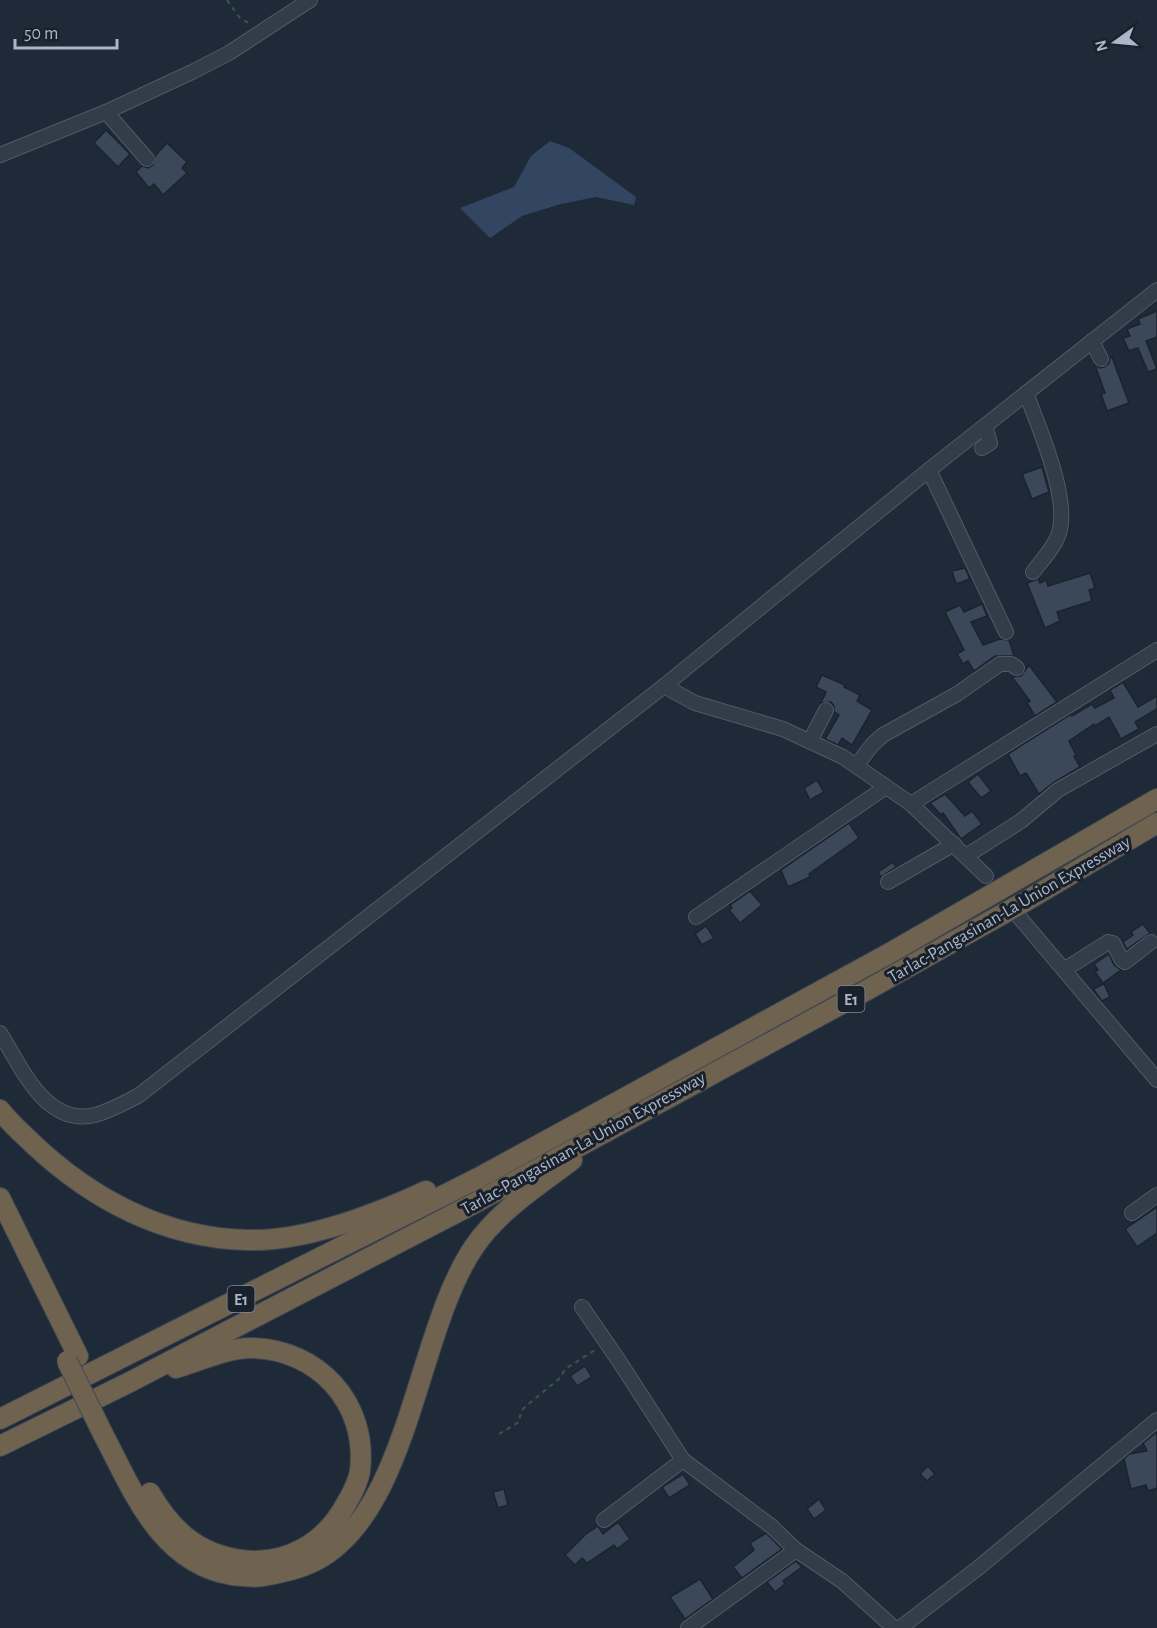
<svg xmlns="http://www.w3.org/2000/svg" width="1157" height="1628" font-family="'Alegreya Sans',sans-serif">
<style>
.water{fill:#324561}
.building{fill:#3b4859;stroke:#1a232f;stroke-width:1.5}
.lines{fill:none;stroke-linecap:round;stroke-linejoin:round}
.minor-casing{stroke:#505967;stroke-width:16}
.highway-casing{stroke:#3d4653;stroke-width:22}
.path{stroke:#3c5254;stroke-width:2;stroke-dasharray:4.5 4.5;stroke-linecap:butt}
.minor{stroke:#333c49;stroke-width:14}
.highway{stroke:#6f6350;stroke-width:20}
.highway-bridge-casing{stroke:#3d4653;stroke-width:22;stroke-linecap:butt}
.highway-bridge{stroke:#6f6350;stroke-width:20}
.labels{text-anchor:middle;stroke-width:6;stroke-linejoin:round;paint-order:stroke}
.shield{fill:#19212d;stroke:#818998;stroke-width:1.5}
.shield-label{font-size:16px;font-weight:bold;fill:#adb6c6}
.street-label{font-size:18px;fill:#adb6c6;stroke:#19212d}
</style>
<rect width="100%" height="100%" fill="#1f2a38"/>
<polygon class="water" points="550,141 569,148 636,197 634,205 596,197 561,204 522,216 490,238 460,208 514,187 531,156"/>
<g class="building">
<polygon points="106,130 130,154 118,167 94,143"/>
<polygon points="167,143 187,162 182,168 187,173 163,195 154,184 149,188 136,172 142,166 148,168 153,165 155,156"/>
<polygon points="1157,311 1157,337 1146,341 1157,369 1148,372 1138,348 1129,351 1123,338 1130,336 1127,329 1140,324 1138,319"/>
<polygon points="1112,357 1129,403 1107,411 1101,394 1105,393 1095,365 1100,368 1104,367 1109,363 1110,358"/>
<polygon points="1042,467 1049,492 1032,499 1022,474"/>
<polygon points="965,568 970,579 956,584 952,571"/>
<polygon points="1090,573 1095,588 1089,590 1092,601 1057,612 1060,621 1045,628 1027,583 1038,579 1040,583 1046,580 1048,586"/>
<polygon points="982,604 987,616 971,622 983,645 1000,639 1009,640 1014,656 995,656 974,671 968,661 963,664 957,654 964,650 945,612 960,605 964,612"/>
<polygon points="1029,665 1057,702 1035,716 1027,703 1030,701 1012,677 1021,676"/>
<polygon points="822,675 845,685 844,687 860,695 857,701 872,710 852,745 842,738 838,745 825,739 839,715 834,712 834,706 831,702 821,703 826,692 816,687"/>
<polygon points="1123,682 1138,707 1157,696 1157,709 1135,722 1139,729 1121,739 1109,717 1095,726 1094,724 1069,741 1076,755 1074,756 1080,767 1054,782 1039,794 1026,773 1020,776 1008,754 1071,714 1072,716 1092,704 1095,708 1114,698 1110,690"/>
<polygon points="978,774 991,791 981,798 968,782"/>
<polygon points="817,780 824,792 810,800 804,788"/>
<polygon points="945,794 965,816 972,811 982,824 961,839 943,813 941,815 930,803"/>
<polygon points="849,823 859,838 809,874 810,877 788,887 781,870"/>
<polygon points="893,862 896,867 881,877 878,872"/>
<polygon points="750,891 762,905 740,923 729,910 732,908 730,905"/>
<polygon points="1143,924 1150,933 1127,949 1123,942 1133,935 1131,932"/>
<polygon points="706,926 714,938 702,945 695,934"/>
<polygon points="1109,954 1114,965 1121,970 1103,983 1095,972 1098,970 1094,964"/>
<polygon points="1104,984 1110,997 1102,1001 1093,989"/>
<polygon points="1157,1207 1157,1233 1137,1247 1125,1229"/>
<polygon points="585,1366 592,1377 577,1386 570,1376"/>
<polygon points="1157,1432 1157,1488 1148,1491 1146,1485 1131,1489 1124,1459 1129,1454 1147,1451 1143,1443"/>
<polygon points="928,1466 935,1474 927,1481 920,1474"/>
<polygon points="683,1474 690,1485 669,1498 662,1487"/>
<polygon points="504,1489 508,1505 498,1508 493,1492"/>
<polygon points="819,1499 826,1510 814,1519 807,1509"/>
<polygon points="618,1522 630,1539 617,1549 614,1545 587,1563 582,1558 575,1565 565,1555 586,1534 598,1526 603,1534"/>
<polygon points="766,1533 782,1549 742,1578 733,1567 754,1550 750,1543"/>
<polygon points="796,1561 802,1567 783,1581 785,1584 775,1592 767,1582"/>
<polygon points="700,1579 713,1599 685,1619 670,1597"/>
</g>
<g class="lines">
<defs>
<g id="minor">
<polyline points="106,112 147,159"/>
<polyline points="0,155 106,112 192,72 229,53 310,0"/>
<polyline points="1092,341 1101,359"/>
<path d="M1026 393C1039 428 1070 498 1059 533 1055 547 1042 560 1033 572"/>
<polyline points="982,448 990,443 985,426"/>
<polyline points="929,470 1006,632"/>
<polyline points="664,686 695,703 783,729 843,757 911,804 986,876"/>
<polyline points="810,741 826,710"/>
<polyline points="856,766 872,745 883,735 957,694 1000,664 1011,664 1017,668"/>
<polyline points="911,804 1157,650"/>
<polyline points="966,856 1021,821 1058,790 1157,734"/>
<polyline points="888,882 954,844"/>
<polyline points="696,917 886,787"/>
<polyline points="1019,917 1157,1080"/>
<polyline points="1064,970 1108,942 1113,943 1122,960 1125,962 1151,942"/>
<path d="M0 1033C21 1066 45 1127 95 1115 110 1111 124 1103 138 1096L664 686 929 470 1157 290"/>
<polyline points="1132,1213 1157,1195"/>
<polyline points="582,1307 619,1361 683,1460 771,1526 796,1550 842,1581 893,1627 898,1628"/>
<polyline points="604,1520 683,1460"/>
<polyline points="688,1628 796,1550"/>
<polyline points="900,1628 978,1568 1157,1420"/>
</g>
<g id="highway">
<path d="M0 1110C9 1122 21 1132 32 1143 91 1199 164 1238 247 1240 305 1242 374 1215 426 1191"/>
<polyline points="0,1198 78,1356"/>
<polyline points="0,1419 480,1177 890,953 1157,799"/>
<path d="M103 1434C133 1491 160 1563 232 1575 242 1576 253 1578 263 1576 281 1573 299 1569 315 1561 410 1512 416 1332 474 1247 498 1211 538 1186 572 1160"/>
<polyline points="0,1446 128,1383 473,1204 867,990 1026,901 1157,823"/>
<path d="M150 1493C171 1530 198 1554 241 1560 286 1566 325 1543 346 1504 352 1494 358 1483 360 1471 368 1403 318 1349 251 1348 227 1348 199 1361 176 1368"/>
</g>
</defs>
<use href="#minor" class="minor-casing"/>
<use href="#highway" class="highway-casing"/>
<g class="path">
<polyline points="227,0 240,18 249,23"/>
<polyline points="499,1434 519,1422 521,1411 526,1406 560,1378 565,1369 595,1350"/>
</g>
<use href="#minor" class="minor"/>
<use href="#highway" class="highway"/>
<defs>
<polyline id="highway-bridge" points="67,1361 103,1434"/>
</defs>
<use href="#highway-bridge" class="highway-bridge-casing"/>
<use href="#highway-bridge" class="highway-bridge"/>
</g>
<g class="labels">
<g class="shield">
<rect x="837.5" y="986" width="27" height="26" rx="4.5"/>
<rect x="227.5" y="1286" width="27" height="26" rx="4.5"/>
</g>
<g class="shield-label">
<text x="851" y="1005">E1</text>
<text x="241" y="1305">E1</text>
</g>
<g class="street-label">
<text transform="translate(1009 909) rotate(-30)" y="6">Tarlac-Pangasinan-La Union Expressway</text>
<text transform="translate(583 1143) rotate(-29)" y="6">Tarlac-Pangasinan-La Union Expressway</text>
</g>
</g>
<g transform="translate(1115 42) rotate(255)" stroke="#19212d" stroke-width="4.5" paint-order="stroke">
<path d="M0-4.5L10 22L0 15L-10 22Z" fill="#adb6c6"/>
<text y="-9" font-size="16" font-weight="bold" text-anchor="middle" fill="#adb6c6">N</text>
</g>
<path d="M15 39v9h102v-9" fill="none" stroke="#adb6c6" stroke-width="3"/>
<text x="24" y="39" font-size="18" fill="#adb6c6" stroke="#19212d" stroke-width="4.5" paint-order="stroke">50 m</text>
</svg>
